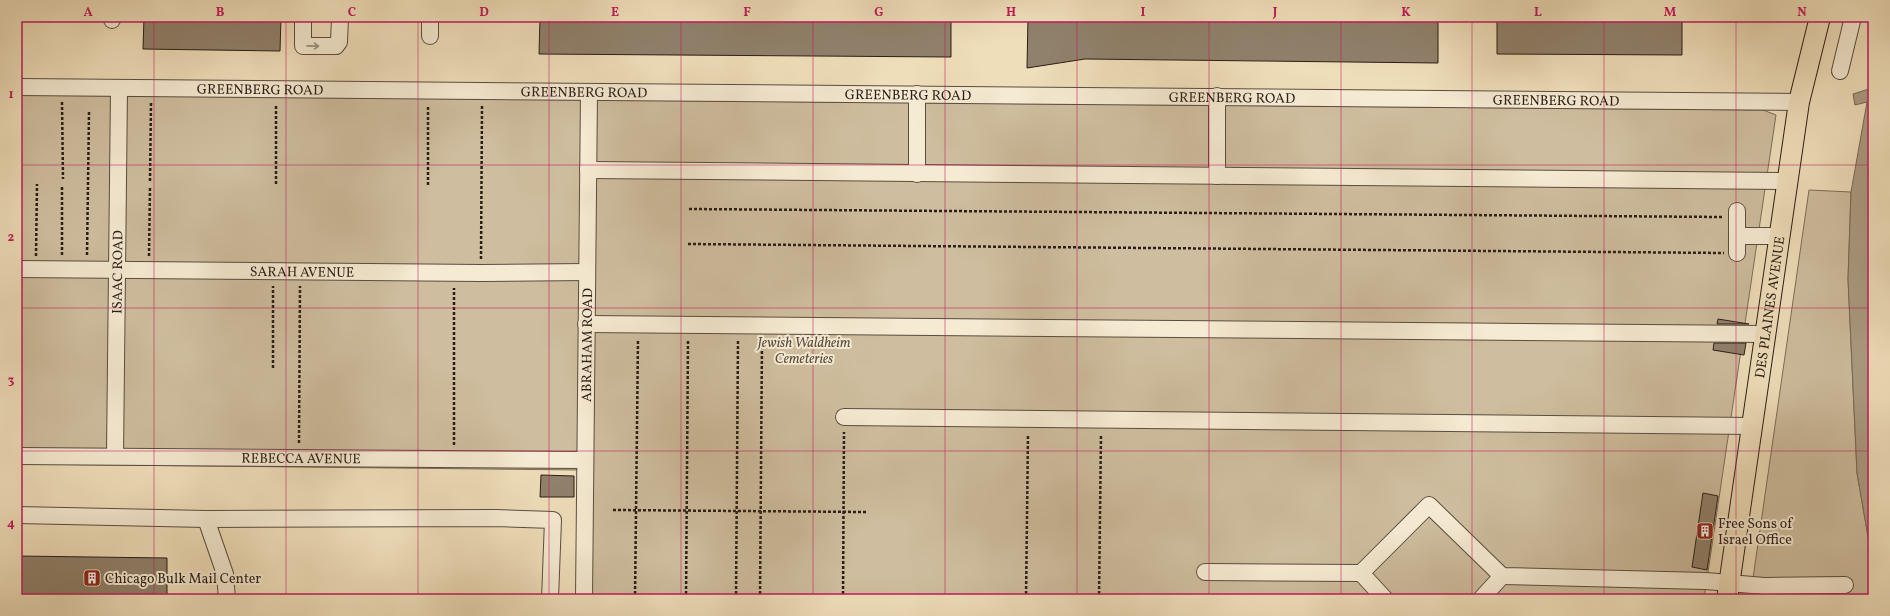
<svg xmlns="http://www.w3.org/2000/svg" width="1890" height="616" font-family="Vollkorn,serif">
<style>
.green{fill:#cebd9e;stroke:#7c6d5a}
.water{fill:#ac9c83;stroke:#786958}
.building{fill:#90816c;stroke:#2a1d17}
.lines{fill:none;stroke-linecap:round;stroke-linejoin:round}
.minor-casing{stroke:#5b4d40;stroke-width:18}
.major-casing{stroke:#2a1d17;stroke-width:22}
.path{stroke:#2a1d17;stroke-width:2.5;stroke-dasharray:3 2;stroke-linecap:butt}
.minor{stroke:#f5ead2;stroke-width:16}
.major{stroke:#efdeba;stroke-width:20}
.oneway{stroke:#9a8e7e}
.grid{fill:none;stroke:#c2185b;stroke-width:1;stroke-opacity:0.55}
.labels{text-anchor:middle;stroke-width:4;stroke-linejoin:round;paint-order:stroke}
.street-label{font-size:14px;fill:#2a1d17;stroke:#f5ead2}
.park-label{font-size:14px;font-style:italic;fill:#5b4d40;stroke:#f5ead2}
.poi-label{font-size:14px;fill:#2a1d17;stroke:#f5ead2;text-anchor:start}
.neatline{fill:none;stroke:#c2185b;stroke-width:1.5}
.grid-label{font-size:13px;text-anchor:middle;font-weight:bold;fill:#c2185b}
</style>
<rect width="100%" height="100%" fill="#efdeba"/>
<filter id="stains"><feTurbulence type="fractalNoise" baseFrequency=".005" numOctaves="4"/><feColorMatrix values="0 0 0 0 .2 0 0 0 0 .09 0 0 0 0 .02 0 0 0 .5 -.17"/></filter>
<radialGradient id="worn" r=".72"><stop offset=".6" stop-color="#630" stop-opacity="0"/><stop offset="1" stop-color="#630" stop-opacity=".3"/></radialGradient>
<g class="green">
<polygon points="17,95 1763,110 1776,115 1704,599 577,599 579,470 17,464"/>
<polygon points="1809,190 1851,192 1848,279 1857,473 1873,565 1873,599 1750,599"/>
</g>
<polygon class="water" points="1873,62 1873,565 1857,473 1848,279 1851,192 1867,102 1855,105 1853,94 1869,89"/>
<g class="building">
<polygon points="144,17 281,17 280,51 143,49"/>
<polygon points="540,17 951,17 951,57 539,54"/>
<polygon points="1028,17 1438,17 1438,63 1085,59 1027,68"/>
<polygon points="1497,17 1682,17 1682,55 1497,54"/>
<polygon points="1718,319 1749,324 1717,324"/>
<polygon points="1714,343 1746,343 1744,355 1713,350"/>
<polygon points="541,475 574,476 574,497 540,497"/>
<polygon points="1703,493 1718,496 1707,570 1692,567"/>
<polygon points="17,556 167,558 167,599 17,599"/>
</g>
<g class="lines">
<defs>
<g id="minor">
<polyline points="303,17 303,46 336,46 339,42 340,17"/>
<polyline points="430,17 430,36"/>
<polyline points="112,20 112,17"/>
<polyline points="1840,71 1853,17"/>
<path id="s1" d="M17 87 1799 102"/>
<polyline points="588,170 1788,181"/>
<polyline points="917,174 917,94"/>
<polyline points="1217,176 1217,96"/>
<polyline points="1737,211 1737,253"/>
<polyline points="1737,236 1780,236"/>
<path id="s2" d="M17 269 481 273 587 272"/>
<polyline points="586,324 1766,334"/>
<polyline points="844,417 1752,426"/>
<path id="s3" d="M17 456 585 460"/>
<path id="s4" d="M115 456 119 88"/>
<polyline points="17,515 206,519 496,518 553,520 550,599"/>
<polyline points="206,519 225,574 227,599"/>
<polyline points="1205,572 1361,573 1429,505 1502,576 1706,581 1764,586 1845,585"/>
<polyline points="1361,573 1385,599"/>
<path id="s5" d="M584 599 589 92"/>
<polyline points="1481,599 1502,576"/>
</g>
<g id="major">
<path id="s6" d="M1727 599 1799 102 1820 17"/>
</g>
</defs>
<use href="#minor" class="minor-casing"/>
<use href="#major" class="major-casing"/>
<g class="path">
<polyline points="62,102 63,179"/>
<polyline points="150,181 151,103"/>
<polyline points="276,184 276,105"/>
<polyline points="428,185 428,106"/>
<polyline points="689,209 1722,217"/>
<polyline points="688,244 1724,253"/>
<polyline points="62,255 62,185"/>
<polyline points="87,255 89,112"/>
<polyline points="36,256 37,184"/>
<polyline points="149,256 150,187"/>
<polyline points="481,259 482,106"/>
<polyline points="273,368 273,286"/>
<polyline points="299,443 300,286"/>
<polyline points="454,445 454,288"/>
<polyline points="613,510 866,512"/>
<polyline points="635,599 638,339"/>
<polyline points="686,599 688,340"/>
<polyline points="736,599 738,340"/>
<polyline points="760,599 762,340"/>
<polyline points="843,599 844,432"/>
<polyline points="1026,599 1028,434"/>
<polyline points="1099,599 1101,434"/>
</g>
<use href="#minor" class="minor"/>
<use href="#major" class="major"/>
</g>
<defs><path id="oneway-shaft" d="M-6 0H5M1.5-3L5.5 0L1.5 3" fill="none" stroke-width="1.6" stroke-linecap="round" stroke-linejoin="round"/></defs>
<use class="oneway" href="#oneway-shaft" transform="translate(313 46) rotate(1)"/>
<path class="grid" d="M154 17V599M286 17V599M418 17V599M549 17V599M681 17V599M813 17V599M945 17V599M1077 17V599M1209 17V599M1341 17V599M1472 17V599M1604 17V599M1736 17V599M17 165H1873M17 308H1873M17 451H1873"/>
<defs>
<symbol id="building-square" viewBox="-11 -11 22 22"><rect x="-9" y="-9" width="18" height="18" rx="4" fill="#8f2418" stroke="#f5ead2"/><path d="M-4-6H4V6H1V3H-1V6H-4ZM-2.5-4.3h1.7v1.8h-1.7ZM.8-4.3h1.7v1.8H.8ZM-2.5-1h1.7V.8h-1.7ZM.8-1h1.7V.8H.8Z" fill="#fff"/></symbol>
</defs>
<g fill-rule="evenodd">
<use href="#building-square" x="1695" y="521" width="20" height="20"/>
<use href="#building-square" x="82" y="568" width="20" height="20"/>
</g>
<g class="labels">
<g class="street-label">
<text dy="5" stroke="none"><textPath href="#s1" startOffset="243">GREENBERG ROAD</textPath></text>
<text dy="5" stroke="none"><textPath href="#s1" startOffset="567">GREENBERG ROAD</textPath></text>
<text dy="5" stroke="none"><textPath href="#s1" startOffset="891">GREENBERG ROAD</textPath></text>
<text dy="5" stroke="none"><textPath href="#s1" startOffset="1215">GREENBERG ROAD</textPath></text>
<text dy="5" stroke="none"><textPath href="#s1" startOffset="1539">GREENBERG ROAD</textPath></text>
<text dy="5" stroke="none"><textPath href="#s4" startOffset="184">ISAAC ROAD</textPath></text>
<text dy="5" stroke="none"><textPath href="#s2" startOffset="285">SARAH AVENUE</textPath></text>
<text dy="5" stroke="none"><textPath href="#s6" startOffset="295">DES PLAINES AVENUE</textPath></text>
<text dy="5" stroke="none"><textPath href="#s5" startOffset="254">ABRAHAM ROAD</textPath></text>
<text dy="5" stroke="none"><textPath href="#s3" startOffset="284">REBECCA AVENUE</textPath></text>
</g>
<g class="park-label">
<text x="804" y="347">Jewish Waldheim<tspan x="804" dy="16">Cemeteries</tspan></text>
</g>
<g class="poi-label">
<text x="1718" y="528">Free Sons of<tspan x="1718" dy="16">Israel Office</tspan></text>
<text x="105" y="583">Chicago Bulk Mail Center</text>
</g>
</g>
<rect width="1890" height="616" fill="none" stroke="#efdeba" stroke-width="44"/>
<rect x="22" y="22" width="1846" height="572" class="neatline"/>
<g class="grid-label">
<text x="88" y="16">A</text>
<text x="220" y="16">B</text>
<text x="352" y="16">C</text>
<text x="484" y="16">D</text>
<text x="615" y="16">E</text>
<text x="747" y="16">F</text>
<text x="879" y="16">G</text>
<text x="1011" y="16">H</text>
<text x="1143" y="16">I</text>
<text x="1275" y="16">J</text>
<text x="1406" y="16">K</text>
<text x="1538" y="16">L</text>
<text x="1670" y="16">M</text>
<text x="1802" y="16">N</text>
<text x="11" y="98">1</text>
<text x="11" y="241">2</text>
<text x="11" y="384">3</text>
<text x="11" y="527">4</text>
</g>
<rect width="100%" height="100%" filter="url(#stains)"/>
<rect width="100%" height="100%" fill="url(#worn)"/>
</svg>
